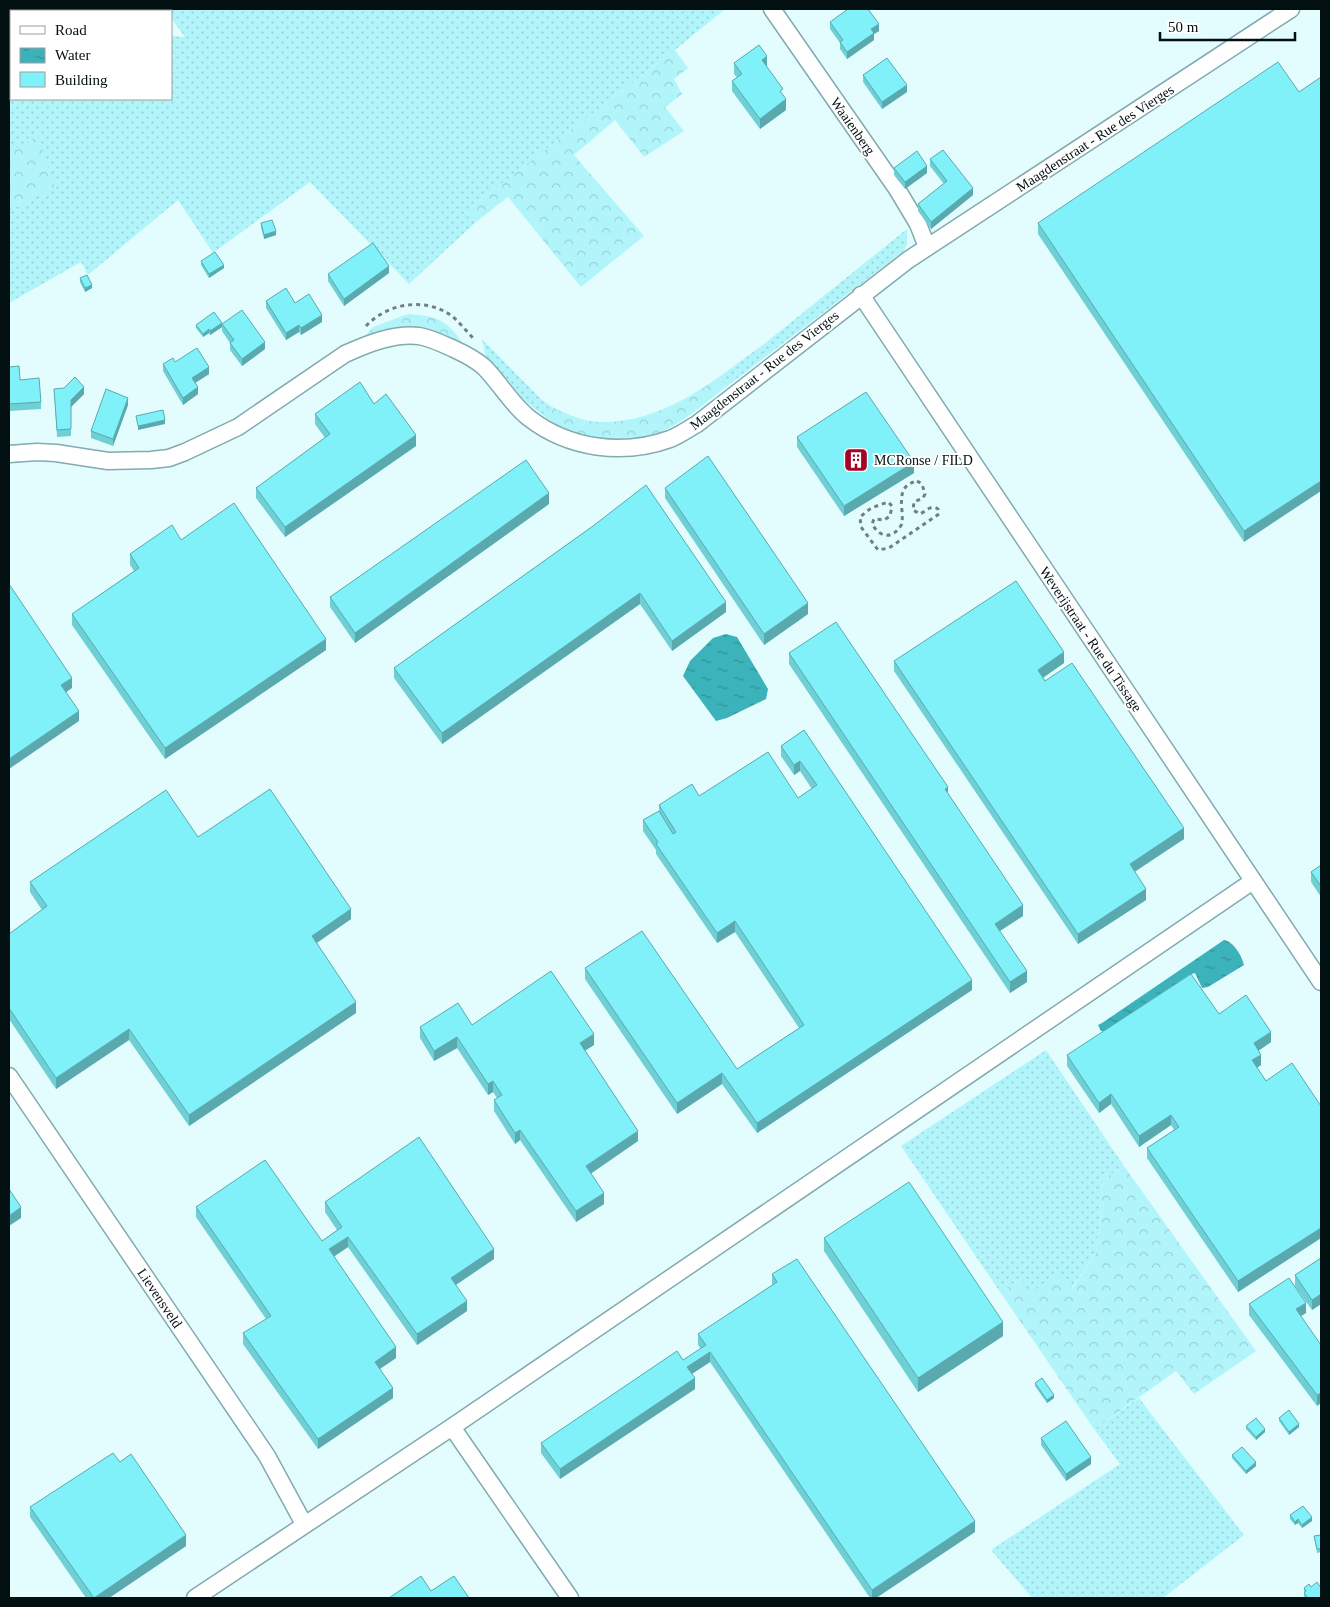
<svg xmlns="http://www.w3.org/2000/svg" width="1330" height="1607" font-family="Georgia,serif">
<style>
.grass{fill:url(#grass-dots)}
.forest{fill:url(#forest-crowns)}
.water{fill:url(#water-ripples)}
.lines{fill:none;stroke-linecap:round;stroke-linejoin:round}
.street-casing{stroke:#82abae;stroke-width:19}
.path{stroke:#6d8182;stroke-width:3;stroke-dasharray:4 4;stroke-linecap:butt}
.street{stroke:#fff;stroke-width:16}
.wall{fill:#6ecfd5}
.shaded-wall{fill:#5aa9ae}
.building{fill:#80f1f8;stroke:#5aa9ae}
.labels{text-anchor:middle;stroke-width:4;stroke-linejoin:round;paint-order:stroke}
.street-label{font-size:14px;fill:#021011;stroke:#fff}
.poi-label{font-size:14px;fill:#021011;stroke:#fff;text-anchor:start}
</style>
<defs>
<pattern id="grass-dots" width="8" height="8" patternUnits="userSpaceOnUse" patternTransform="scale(1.25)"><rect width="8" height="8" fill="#b1f5fa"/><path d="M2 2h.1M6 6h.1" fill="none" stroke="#97d1d5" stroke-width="1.8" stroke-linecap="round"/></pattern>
<pattern id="forest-crowns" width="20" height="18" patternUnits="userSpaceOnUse" patternTransform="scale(1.25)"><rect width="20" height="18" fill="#b1f5fa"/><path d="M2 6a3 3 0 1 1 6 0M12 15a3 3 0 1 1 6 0" fill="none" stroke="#97d1d5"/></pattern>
<pattern id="water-ripples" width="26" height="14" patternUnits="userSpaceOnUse" patternTransform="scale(1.25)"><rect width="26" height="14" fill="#3cb3ba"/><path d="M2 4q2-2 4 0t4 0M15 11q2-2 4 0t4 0" fill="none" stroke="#309096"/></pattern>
</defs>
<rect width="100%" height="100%" fill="#e3fdff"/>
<g class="grass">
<polygon points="164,9 725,9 675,50 465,212 476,222 409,284 310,182 213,253 178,200 88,275 81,262 9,303 9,19 11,19 11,99 171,99 171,36 185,37 171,18 171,11 166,11"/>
<polygon points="907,229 907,244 904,251 726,387 719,377 764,344"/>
<polygon points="482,339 542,400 554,408 547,418 523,400 486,358"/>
<polygon points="1046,1050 1124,1166 1102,1180 1100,1221 1096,1252 1071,1289 1028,1293 1021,1279 1000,1292 901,1146"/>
<polygon points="1139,1398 1244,1535 1163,1598 1032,1598 991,1550 1120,1464 1094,1429"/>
</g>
<g class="forest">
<polygon points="675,50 688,68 674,79 682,94 665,107 684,131 644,157 615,120 574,155 644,236 581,287 508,197 476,222 465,212"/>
<polygon points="38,136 55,187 9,211 9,152"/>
<path d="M408 314C436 316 446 319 462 342L460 345 414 331 391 329 365 336 373 327Z"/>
<path d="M719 377 726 387C705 403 684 422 659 433 636 443 604 443 580 437 568 434 556 424 547 418L554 408C565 413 578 419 590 421 636 427 683 403 719 377Z"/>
<polygon points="1124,1166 1256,1351 1194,1394 1176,1371 1094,1429 1000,1292 1021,1279 1029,1293 1059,1274 1072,1289 1096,1252 1100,1221 1102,1180"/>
</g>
<g class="water">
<polygon points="726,634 737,637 768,689 766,699 727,718 716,721 683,676 690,661 713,638"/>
<path d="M1224 940C1234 942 1242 956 1244 965L1208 987 1202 988 1195 973 1189 975 1105 1031H1101L1098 1025 1102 1023Z"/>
</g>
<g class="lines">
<defs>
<g id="street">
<polyline points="772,9 897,189 918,224 927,247"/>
<polyline points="861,295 1321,982"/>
<path d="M9 454 37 452 56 453 108 461 151 460 169 458 185 452 238 427 345 354C367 344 394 333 419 336 431 338 443 344 454 349 465 354 475 359 484 367 500 383 511 404 529 418 569 449 623 456 670 439 680 435 688 429 697 424L908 260 1291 9"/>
<polyline points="9,1076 267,1456 304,1524"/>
<polyline points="452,1427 570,1598"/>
<polyline points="195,1598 452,1427 1253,881"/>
</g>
</defs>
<use href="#street" class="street-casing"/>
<g class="path">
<path d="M366 326C387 304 422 297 449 314 458 320 466 331 474 339"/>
<path d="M917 481 922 484 925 494 923 498 914 502 913 510 920 514C926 511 931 504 938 509L939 514 889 548 878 550 861 527 860 517 871 508 888 502 892 506 890 516 884 520 874 519 872 524C881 539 893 539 902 524 904 507 894 486 917 481Z"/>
</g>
<use href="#street" class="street"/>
</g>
<g class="wall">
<polygon points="830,22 879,31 874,34 874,40 847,59 840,49 840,43 830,29"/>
<polygon points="734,63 767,67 783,96 786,110 760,129 732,91 732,81 737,77 734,74"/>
<polygon points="863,75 907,92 882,109 863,82"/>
<polygon points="1299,92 1244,542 1038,234 1038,223"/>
<polygon points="930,159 973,195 931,229 918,211 918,204 944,184 930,166"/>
<polygon points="894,168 927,173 905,189 894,175"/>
<polygon points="261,223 276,235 264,239 261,227"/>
<polygon points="201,261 224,268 209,278 201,265"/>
<polygon points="389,273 344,306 328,281 328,274"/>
<polygon points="80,278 92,288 85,292 80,282"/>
<polygon points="266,301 295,303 322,322 301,335 299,332 286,340 266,308"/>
<polygon points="222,324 265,349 242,366 230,350 230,343 222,331"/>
<polygon points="196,325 222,327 210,335 209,333 203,337 196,328"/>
<polygon points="175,362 209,374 195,383 198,394 183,405 163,371 163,364"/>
<polygon points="9,367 41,402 41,409 9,411"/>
<polygon points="54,389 84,394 71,407 71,436 57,437"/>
<polygon points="374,404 416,446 285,537 256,498 256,488 325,438 315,424 315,414"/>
<polygon points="128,405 113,446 91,438 91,431"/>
<polygon points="797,437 914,473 844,516 797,447"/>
<polygon points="665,488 808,614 764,645 665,498"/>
<polygon points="549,504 355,643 330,607 330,597"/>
<polygon points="593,526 726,612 672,651 640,604 442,744 394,678 394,668"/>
<polygon points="181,540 326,650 165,759 72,625 72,614 134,571 130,565 130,554"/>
<polygon points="789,653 948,794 1023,916 1000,931 1027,982 1010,993 789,664"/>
<polygon points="894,661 1064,663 1043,678 1184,839 1134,871 1146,900 1078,944 894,671"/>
<polygon points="804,730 972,990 757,1133 722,1084 677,1114 585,979 585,968 737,1069 799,1028 735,932 717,943 656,854 656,850 643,831 643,820 659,811 659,805 699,796 798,798 812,789 800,771 794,775 781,756 781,746"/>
<polygon points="198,837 351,919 317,943 356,1013 189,1126 129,1040 56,1089 9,1019 9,934 42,910 30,892 30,882"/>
<polygon points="1321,865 1321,897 1311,882 1311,872"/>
<polygon points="1219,1014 1271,1042 1258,1050 1261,1065 1257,1068 1266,1081 1321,1106 1321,1238 1238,1292 1147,1158 1147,1148 1174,1130 1171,1125 1139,1147 1111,1104 1099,1113 1067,1066 1067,1055"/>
<polygon points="472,1025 594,1045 585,1050 638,1141 591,1173 604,1204 576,1222 520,1140 515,1144 494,1111 494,1100 497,1098 493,1092 488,1095 457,1048 434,1061 420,1038 420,1027"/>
<polygon points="325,1202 494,1259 456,1285 467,1311 417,1345 348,1247 334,1256 396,1358 380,1369 393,1398 318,1449 243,1344 243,1333 266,1319 196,1217 196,1207 322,1241 337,1230 325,1212"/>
<polygon points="824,1238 1003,1336 918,1392 824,1251"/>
<polygon points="1321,1258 1321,1304 1312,1310 1295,1286 1295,1275"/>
<polygon points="772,1274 975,1532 876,1598 870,1598 710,1362 692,1374 695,1389 560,1479 541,1453 541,1443 683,1360 701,1349 698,1345 698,1334 772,1285"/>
<polygon points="1249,1304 1306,1313 1301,1316 1321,1345 1317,1406 1249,1315"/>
<polygon points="1035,1383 1054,1398 1047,1403 1035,1386"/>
<polygon points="1279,1418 1299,1427 1289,1435 1279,1421"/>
<polygon points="1246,1426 1265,1432 1256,1440 1246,1429"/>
<polygon points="1041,1438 1091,1464 1066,1481 1041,1445"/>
<polygon points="1232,1455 1256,1466 1246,1474 1232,1458"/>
<polygon points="30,1507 186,1546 109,1598 86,1598 30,1517"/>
<polygon points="1290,1515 1312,1521 1302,1528 1298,1523 1295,1525 1290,1519"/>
<polygon points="1321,1535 1321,1552 1317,1553 1314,1536"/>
<polygon points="1304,1588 1321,1598 1304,1598"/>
</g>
<g class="shaded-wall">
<polygon points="879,24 879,31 874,34 874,40 847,59 847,52 871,29"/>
<polygon points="767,56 767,67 762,60"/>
<polygon points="907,85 907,92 882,109 882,102"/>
<polygon points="786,99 786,110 760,129 760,119"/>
<polygon points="927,166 927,173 905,189 905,182"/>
<polygon points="973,188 973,195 931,229 931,222"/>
<polygon points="276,231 276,235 264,239 264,235"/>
<polygon points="224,265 224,268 209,278 209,274"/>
<polygon points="389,266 389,273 344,306 344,299"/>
<polygon points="92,285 92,288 85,292 85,288"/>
<polygon points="322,315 322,322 301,335 301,328"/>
<polygon points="222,323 222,327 210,335 210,331"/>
<polygon points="299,325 299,332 286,340 286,333"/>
<polygon points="209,329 209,333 203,337 203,334"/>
<polygon points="265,342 265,349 242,366 242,359"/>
<polygon points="209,367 209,374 192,385 192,378"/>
<polygon points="84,387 84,394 71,407 71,400"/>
<polygon points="198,387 198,394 183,405 183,398"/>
<polygon points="128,398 128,405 113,446 113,439"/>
<polygon points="165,420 165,424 138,430 138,426"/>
<polygon points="416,435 416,446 285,537 285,527"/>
<polygon points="914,462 914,473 844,516 844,506"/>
<polygon points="1321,481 1321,491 1244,542 1244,531"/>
<polygon points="549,493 549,504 355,643 355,633"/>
<polygon points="640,593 640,604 442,744 442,733"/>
<polygon points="726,602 726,612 672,651 672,641"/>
<polygon points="808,603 808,614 764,645 764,634"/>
<polygon points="326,639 326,650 165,759 165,748"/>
<polygon points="1064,652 1064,663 1038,681 1038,670"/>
<polygon points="72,678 72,688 61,696 61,685"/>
<polygon points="79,711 79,721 9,769 9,759"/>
<polygon points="800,761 800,771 794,775 794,765"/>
<polygon points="948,787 948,798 945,789"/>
<polygon points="1184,828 1184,839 1130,875 1130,864"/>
<polygon points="1146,889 1146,900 1078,944 1078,934"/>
<polygon points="1023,905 1023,916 995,934 995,924"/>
<polygon points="351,909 351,919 312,946 312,936"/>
<polygon points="735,921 735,932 717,943 717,933"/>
<polygon points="1027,971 1027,982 1010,993 1010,982"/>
<polygon points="972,980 972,990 757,1133 757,1123"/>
<polygon points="356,1002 356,1013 189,1126 189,1115"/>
<polygon points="129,1029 129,1040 56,1089 56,1078"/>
<polygon points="1271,1032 1271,1042 1254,1054 1254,1043"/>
<polygon points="594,1034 594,1045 580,1054 580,1043"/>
<polygon points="457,1037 457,1048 434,1061 434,1051"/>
<polygon points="1261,1055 1261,1065 1252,1071 1252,1060"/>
<polygon points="722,1073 722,1084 677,1114 677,1103"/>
<polygon points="493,1081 493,1092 488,1095 488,1084"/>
<polygon points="1111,1094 1111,1104 1099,1113 1099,1103"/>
<polygon points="1171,1115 1171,1125 1139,1147 1139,1136"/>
<polygon points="520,1130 520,1140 515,1144 515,1133"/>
<polygon points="638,1131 638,1141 586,1177 586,1166"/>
<polygon points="604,1193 604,1204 576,1222 576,1211"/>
<polygon points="21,1207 21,1218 9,1226 9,1216"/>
<polygon points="1321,1228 1321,1238 1238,1292 1238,1281"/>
<polygon points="348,1237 348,1247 329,1260 329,1249"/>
<polygon points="494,1249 494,1259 451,1288 451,1278"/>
<polygon points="1321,1294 1321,1304 1312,1310 1312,1300"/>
<polygon points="467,1301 467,1311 417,1345 417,1334"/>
<polygon points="1306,1303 1306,1313 1296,1319 1296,1309"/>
<polygon points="1003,1322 1003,1336 918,1392 918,1378"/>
<polygon points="396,1347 396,1358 375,1372 375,1362"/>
<polygon points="710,1352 710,1362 687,1377 687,1367"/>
<polygon points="695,1378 695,1389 560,1479 560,1469"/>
<polygon points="393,1388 393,1398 318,1449 318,1439"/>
<polygon points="1321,1393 1321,1403 1317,1406 1317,1395"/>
<polygon points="1054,1395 1054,1398 1047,1403 1047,1400"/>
<polygon points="1299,1424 1299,1427 1289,1435 1289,1432"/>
<polygon points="1265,1429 1265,1432 1256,1440 1256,1437"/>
<polygon points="1091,1457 1091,1464 1066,1481 1066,1474"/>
<polygon points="1256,1462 1256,1466 1246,1474 1246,1471"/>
<polygon points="1312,1517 1312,1521 1302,1528 1302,1525"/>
<polygon points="1298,1519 1298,1523 1295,1525 1295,1522"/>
<polygon points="975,1521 975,1532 876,1598 872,1598 872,1590"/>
<polygon points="186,1535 186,1546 109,1598 94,1598"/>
</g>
<g class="building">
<polygon points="848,9 868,9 879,24 871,29 874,33 847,52 840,42 843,40 830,22"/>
<polygon points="759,45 767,56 762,60 783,89 780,91 786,99 760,119 732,81 742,74 734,63"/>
<polygon points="887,58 907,85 882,102 863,75"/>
<polygon points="1278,62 1299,92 1321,77 1321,481 1244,531 1038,223"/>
<polygon points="943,150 973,188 931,222 918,204 947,181 930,159"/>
<polygon points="917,151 927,166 905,182 894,168"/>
<polygon points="272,220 276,231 264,235 261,223"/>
<polygon points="373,243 389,266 344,299 328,274"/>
<polygon points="215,252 224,265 209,274 201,261"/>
<polygon points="87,275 92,285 85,288 80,278"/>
<polygon points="286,288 295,303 309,294 322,315 301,328 299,325 286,333 266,301"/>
<polygon points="242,310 265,342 242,359 230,343 234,340 222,324"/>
<polygon points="214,312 222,323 210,331 209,329 203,334 196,325"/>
<polygon points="197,348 209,367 192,378 198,387 183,398 163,364 173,358 175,362"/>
<polygon points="19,366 20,380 39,378 41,402 9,404 9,367"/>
<polygon points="75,377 84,387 71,400 71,429 57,430 54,389 64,388"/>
<polygon points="360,382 374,404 386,394 416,435 285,527 256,488 330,434 315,414"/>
<polygon points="106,389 128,398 113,439 91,431"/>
<polygon points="866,392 914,462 844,506 797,437"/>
<polygon points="163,410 165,420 138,426 136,416"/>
<polygon points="708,456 808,603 764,634 665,488"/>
<polygon points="526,460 549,493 355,633 330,597"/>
<polygon points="646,485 726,602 672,641 640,593 442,733 394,668 593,526"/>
<polygon points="234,503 326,639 165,748 72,614 139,568 130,554 172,525 181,540"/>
<polygon points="1016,581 1064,652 1038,670 1045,681 1072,663 1184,828 1130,864 1146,889 1078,934 894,661"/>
<polygon points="9,584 72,678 61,685 79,711 9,759"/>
<polygon points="836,622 948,787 945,789 1023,905 995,924 1027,971 1010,982 789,653"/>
<polygon points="804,730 972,980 757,1123 722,1073 677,1103 585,968 642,931 737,1069 804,1025 735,921 717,933 656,844 658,842 643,820 659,811 673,834 676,832 659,805 692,784 699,796 768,752 798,798 817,785 800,761 794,765 781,746"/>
<polygon points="270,789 351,909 312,936 356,1002 189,1115 129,1029 56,1078 9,1008 9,934 47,906 30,882 166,790 198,837"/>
<polygon points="1321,865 1321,886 1311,872"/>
<polygon points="551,971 594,1034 580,1043 638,1131 586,1166 604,1193 576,1211 520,1130 515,1133 494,1100 502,1095 493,1081 488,1084 457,1037 434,1051 420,1027 458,1003 472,1025"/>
<polygon points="1191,974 1219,1014 1246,995 1271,1032 1254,1043 1261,1055 1252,1060 1266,1081 1292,1063 1321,1106 1321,1228 1238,1281 1147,1148 1179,1127 1171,1115 1139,1136 1111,1094 1099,1103 1067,1055"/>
<polygon points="419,1137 494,1249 451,1278 467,1301 417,1334 348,1237 329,1249 396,1347 375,1362 393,1388 318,1439 243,1333 271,1316 196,1207 265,1160 322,1241 342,1227 325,1202"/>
<polygon points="909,1182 1003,1322 918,1378 824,1238"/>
<polygon points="9,1189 21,1207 9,1216"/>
<polygon points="1321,1258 1321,1294 1312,1300 1295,1275"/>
<polygon points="797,1259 975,1521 872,1590 710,1352 687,1367 695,1378 560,1469 541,1443 677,1351 683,1360 706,1345 698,1334 777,1282 772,1274"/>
<polygon points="1289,1278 1306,1303 1296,1309 1321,1345 1321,1393 1317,1395 1249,1304"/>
<polygon points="1042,1378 1054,1395 1047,1400 1035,1383"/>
<polygon points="1289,1410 1299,1424 1289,1432 1279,1418"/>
<polygon points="1256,1418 1265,1429 1256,1437 1246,1426"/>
<polygon points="1066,1421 1091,1457 1066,1474 1041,1438"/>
<polygon points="1242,1447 1256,1462 1246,1471 1232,1455"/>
<polygon points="113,1453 120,1462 131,1454 186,1535 94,1598 30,1507"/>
<polygon points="1303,1506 1312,1517 1302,1525 1298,1519 1295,1522 1290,1515"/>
<polygon points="1321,1535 1321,1549 1317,1549 1314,1536"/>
<polygon points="421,1576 431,1591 454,1576 469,1598 389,1598"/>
<polygon points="1317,1582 1321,1588 1321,1598 1308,1598 1304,1593 1306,1591 1304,1588 1309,1584 1311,1587"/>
</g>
<defs>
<symbol id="building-square" viewBox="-11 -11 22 22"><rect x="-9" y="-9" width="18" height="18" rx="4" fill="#a30526" stroke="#fff"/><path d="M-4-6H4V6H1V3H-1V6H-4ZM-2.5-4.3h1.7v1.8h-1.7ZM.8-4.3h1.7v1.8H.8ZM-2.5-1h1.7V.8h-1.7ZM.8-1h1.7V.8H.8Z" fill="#fff"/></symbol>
</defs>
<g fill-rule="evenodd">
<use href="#building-square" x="842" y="446" width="28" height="28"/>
</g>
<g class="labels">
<g class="street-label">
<text transform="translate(853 126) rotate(55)" y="5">Waaienberg</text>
<text transform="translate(1095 138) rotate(-33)" y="5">Maagdenstraat - Rue des Vierges</text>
<text transform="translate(764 370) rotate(-38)" y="5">Maagdenstraat - Rue des Vierges</text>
<text transform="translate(1091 639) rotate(56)" y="5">Weverijstraat - Rue du Tissage</text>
<text transform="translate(160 1298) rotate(56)" y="5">Lievensveld</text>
</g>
<g class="poi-label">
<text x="874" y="465">MCRonse / FILD</text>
</g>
</g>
<rect width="1330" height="1607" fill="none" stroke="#021011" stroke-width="20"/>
<rect x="10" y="10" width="162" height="90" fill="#ffffff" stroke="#9a9fa0"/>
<rect x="20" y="26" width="25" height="8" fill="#ffffff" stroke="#9a9fa0"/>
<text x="55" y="35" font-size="15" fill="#021011">Road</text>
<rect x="20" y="48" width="25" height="15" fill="url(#water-ripples)" stroke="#9a9fa0"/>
<text x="55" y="60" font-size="15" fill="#021011">Water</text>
<rect x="20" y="72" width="25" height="15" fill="#80f1f8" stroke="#9a9fa0"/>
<text x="55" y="85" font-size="15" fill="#021011">Building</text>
<path d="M1160 32v8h135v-8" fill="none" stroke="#021011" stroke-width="2.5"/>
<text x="1168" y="32" font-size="15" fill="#021011" stroke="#ffffff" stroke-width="4" paint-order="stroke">50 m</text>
</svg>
